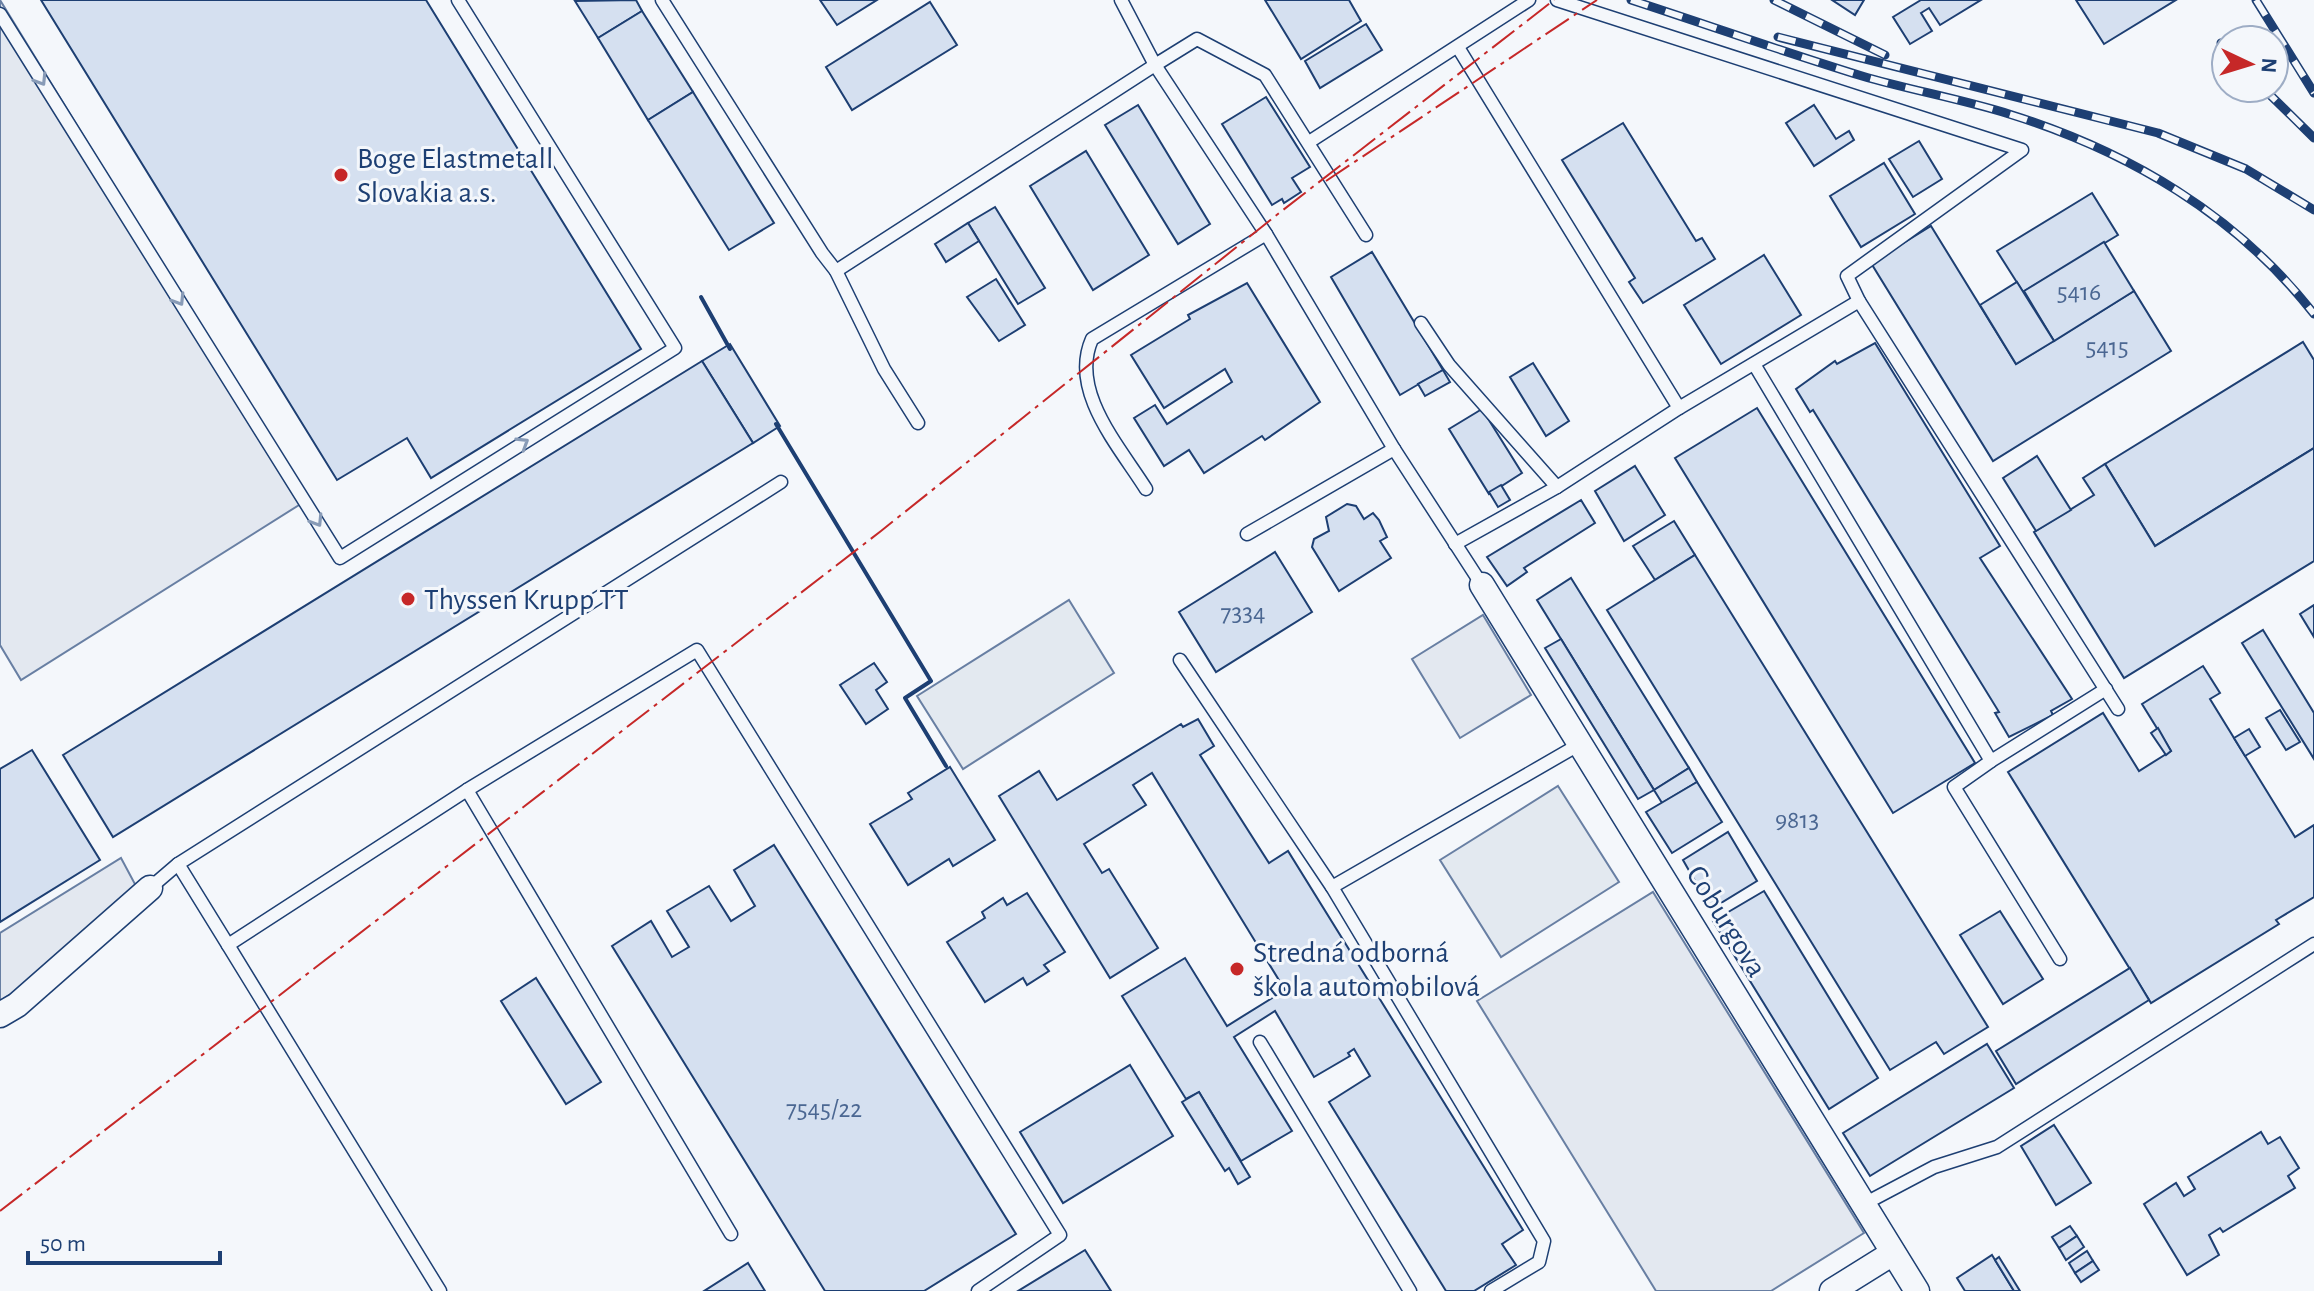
<svg xmlns="http://www.w3.org/2000/svg" width="2314" height="1291" font-family="'Alegreya Sans',sans-serif">
<style>
.green{fill:#e3e9f0;stroke:#687fa3;stroke-width:2}
.parking{fill:#e3e8f0;stroke:#687fa3;stroke-width:2}
.building{fill:#d5e0f0;stroke:#1d3f73;stroke-width:2}
.lines{fill:none;stroke-linecap:round;stroke-linejoin:round}
.lane-casing{stroke:#1d3f73;stroke-width:15}
.street-casing{stroke:#1d3f73;stroke-width:27}
.lane{stroke:#f4f7fb;stroke-width:12}
.street{stroke:#f4f7fb;stroke-width:24}
.rail-casing{stroke:#1d3f73;stroke-width:9}
.rail{stroke:#f4f7fb;stroke-width:6;stroke-dasharray:18;stroke-linecap:butt}
.wall{stroke:#1d3f73;stroke-width:4}
.power{stroke:#c62828;stroke-width:2;stroke-dasharray:28 6 4 6;stroke-linecap:butt}
.oneway{stroke:#889bb7}
.poi-dot{fill:#c62828;stroke:#f4f7fb;stroke-width:3}
.labels{text-anchor:middle;stroke-width:6;stroke-linejoin:round;paint-order:stroke}
.number-label{font-size:26px;fill:#4b6792}
.poi-label{font-size:30px;fill:#1d3f73;stroke:#f4f7fb;text-anchor:start}
.street-label{font-size:30px;fill:#1d3f73;stroke:#f4f7fb}
</style>
<rect width="100%" height="100%" fill="#f4f7fb"/>
<g class="green">
<polygon points="1069,600 1114,673 963,769 917,696"/>
<polygon points="1558,786 1619,882 1501,957 1440,860"/>
</g>
<g class="parking">
<polygon points="0,0 307,500 21,680 0,645"/>
<polygon points="1483,615 1531,695 1460,738 1412,659"/>
<polygon points="121,858 136,886 30,982 0,1001 0,933"/>
<polygon points="1653,892 1864,1233 1771,1291 1656,1291 1477,1001"/>
</g>
<g class="building">
<polygon points="41,0 426,0 641,349 431,478 407,438 337,480"/>
<polygon points="636,0 642,11 598,38 575,1"/>
<polygon points="820,0 877,0 837,25"/>
<polygon points="1265,0 1349,0 1361,21 1301,59"/>
<polygon points="1832,0 1864,0 1855,15"/>
<polygon points="1921,0 1981,0 1940,25 1929,8 1921,13 1932,31 1910,44 1893,17"/>
<polygon points="2076,0 2176,0 2104,44"/>
<polygon points="930,2 957,45 852,110 826,67"/>
<polygon points="642,11 693,92 648,120 598,38"/>
<polygon points="1366,24 1382,50 1320,88 1305,61"/>
<polygon points="693,92 774,223 729,250 648,120"/>
<polygon points="1266,97 1310,167 1292,178 1301,192 1284,203 1282,199 1272,205 1222,124"/>
<polygon points="1138,105 1210,224 1178,244 1105,125"/>
<polygon points="1814,105 1836,139 1849,131 1854,140 1814,166 1786,123"/>
<polygon points="1623,123 1696,241 1702,238 1715,259 1643,303 1629,282 1635,278 1562,160"/>
<polygon points="1919,141 1942,179 1913,197 1889,159"/>
<polygon points="1086,151 1149,255 1093,290 1030,186"/>
<polygon points="1884,163 1915,214 1861,247 1830,196"/>
<polygon points="2092,193 2118,235 2023,292 1997,251"/>
<polygon points="995,207 1045,288 1018,304 968,223"/>
<polygon points="968,223 979,241 946,262 935,244"/>
<polygon points="1931,226 2016,364 2134,291 2171,351 1993,461 1871,263"/>
<polygon points="2104,242 2134,291 2054,341 2024,291"/>
<polygon points="1372,252 1443,370 1400,395 1331,277"/>
<polygon points="1764,255 1801,315 1721,364 1684,305"/>
<polygon points="996,279 1025,325 999,341 967,297"/>
<polygon points="2017,282 2054,341 2016,364 1980,305"/>
<polygon points="1247,283 1320,402 1265,440 1262,436 1204,473 1189,450 1164,466 1134,418 1155,405 1167,424 1232,382 1225,369 1164,408 1131,355 1190,319 1188,315"/>
<polygon points="2303,342 2314,360 2314,448 2155,546 2105,464"/>
<polygon points="1875,343 2000,546 1980,558 2072,699 2051,711 2053,715 2009,737 1995,713 1999,712 1813,410 1810,412 1796,389 1835,361 1837,364"/>
<polygon points="730,344 780,426 753,443 702,361"/>
<polygon points="702,361 753,443 113,837 63,755"/>
<polygon points="1533,363 1569,421 1546,436 1510,377"/>
<polygon points="1443,370 1450,382 1425,396 1418,384"/>
<polygon points="1757,408 1975,763 1893,813 1675,458"/>
<polygon points="1482,409 1522,473 1489,494 1449,429"/>
<polygon points="2314,448 2314,561 2124,678 2034,532 2094,495 2083,478 2105,464 2155,546"/>
<polygon points="2037,456 2071,510 2036,531 2003,478"/>
<polygon points="1635,466 1665,515 1624,541 1595,491"/>
<polygon points="1501,485 1510,500 1498,507 1489,492"/>
<polygon points="1581,500 1595,523 1524,568 1527,572 1507,586 1487,557"/>
<polygon points="1347,504 1356,506 1364,519 1373,513 1379,520 1387,537 1380,541 1391,558 1339,591 1312,547 1314,539 1329,531 1326,517"/>
<polygon points="1674,521 1695,555 1655,580 1633,546"/>
<polygon points="1275,552 1312,612 1216,672 1179,612"/>
<polygon points="1695,555 1988,1027 1944,1054 1936,1042 1890,1070 1607,610"/>
<polygon points="1571,578 1689,768 1654,790 1537,600"/>
<polygon points="2314,605 2314,637 2300,614"/>
<polygon points="2263,630 2314,713 2314,759 2242,643"/>
<polygon points="1561,639 1654,790 1638,799 1545,648"/>
<polygon points="874,663 887,682 876,690 888,709 866,724 840,685"/>
<polygon points="2203,666 2220,693 2210,699 2295,837 2314,825 2314,897 2276,920 2279,924 2151,1003 2008,772 2103,713 2139,771 2171,751 2142,704"/>
<polygon points="2280,710 2300,742 2286,750 2266,718"/>
<polygon points="1198,719 1214,746 1200,755 1269,863 1288,851 1523,1230 1502,1244 1516,1265 1474,1291 1446,1291 1329,1102 1370,1076 1354,1049 1348,1053 1350,1056 1314,1077 1275,1011 1234,1037 1292,1131 1241,1161 1199,1092 1186,1099 1122,996 1185,958 1227,1026 1285,990 1152,773 1133,785 1146,805 1084,844 1102,873 1109,869 1158,948 1110,978 999,796 1039,771 1057,800 1181,724 1183,727"/>
<polygon points="2158,728 2171,751 2166,755 2151,733"/>
<polygon points="2249,729 2260,747 2245,756 2234,738"/>
<polygon points="32,750 100,860 0,922 0,769"/>
<polygon points="950,767 995,840 953,866 949,859 908,885 870,824 912,799 908,793"/>
<polygon points="1689,768 1697,782 1662,803 1654,790"/>
<polygon points="1697,782 1722,822 1672,853 1646,812"/>
<polygon points="1728,832 1757,881 1711,909 1683,860"/>
<polygon points="774,845 1016,1234 924,1291 825,1291 612,946 651,921 672,957 689,947 667,911 709,886 731,921 755,906 734,870"/>
<polygon points="1764,891 1878,1078 1829,1109 1713,921"/>
<polygon points="1027,893 1065,952 1044,965 1049,971 1027,985 1023,978 985,1002 947,942 985,918 982,912 1003,898 1007,905"/>
<polygon points="2000,911 2043,979 2003,1004 1960,935"/>
<polygon points="2130,968 2149,1000 2016,1084 1996,1051"/>
<polygon points="536,978 601,1082 566,1104 501,1001"/>
<polygon points="1987,1044 2014,1088 1870,1176 1843,1133"/>
<polygon points="1130,1065 1173,1136 1063,1203 1020,1132"/>
<polygon points="1199,1092 1250,1177 1238,1184 1229,1168 1225,1171 1182,1102"/>
<polygon points="2054,1125 2091,1183 2056,1205 2021,1146"/>
<polygon points="2261,1132 2268,1144 2280,1137 2299,1168 2288,1176 2295,1188 2223,1232 2220,1228 2209,1235 2219,1255 2187,1275 2144,1204 2176,1183 2184,1196 2195,1189 2188,1177"/>
<polygon points="2070,1226 2077,1236 2059,1248 2052,1237"/>
<polygon points="2077,1236 2084,1247 2066,1260 2059,1248"/>
<polygon points="1085,1250 1111,1291 1018,1291"/>
<polygon points="2087,1251 2093,1261 2075,1273 2069,1263"/>
<polygon points="1992,1255 2014,1291 1965,1291 1957,1278"/>
<polygon points="1999,1257 2020,1291 2014,1291 1995,1260"/>
<polygon points="2093,1261 2099,1270 2081,1282 2075,1273"/>
<polygon points="748,1263 765,1291 704,1291"/>
</g>
<g class="lines">
<defs>
<g id="lane">
<polyline points="662,0 822,253 836,271 1155,65 1266,234 1394,449 1482,585"/>
<polyline points="1121,0 1155,65 1197,39 1265,75 1366,235"/>
<polyline points="1557,0 2022,150 1847,276 1859,301"/>
<polyline points="0,14 340,558 675,348 458,0"/>
<polyline points="1459,49 1679,408"/>
<polyline points="1309,142 1529,0"/>
<polyline points="836,271 884,369 918,423"/>
<polyline points="1421,323 1449,365 1557,487"/>
<polyline points="1754,364 1991,761 1954,787 2060,959"/>
<polyline points="781,482 178,864 228,945 467,790 697,650 1060,1235 978,1291"/>
<path d="M1146 489C1119 446 1069 391 1092 339L1266 234"/>
<polyline points="1247,534 1394,449"/>
<polyline points="1455,544 1557,487 1679,408 1859,301 2118,709"/>
<polyline points="1180,660 1332,887 1580,744"/>
<polyline points="1991,761 2106,689"/>
<polyline points="467,790 731,1234"/>
<polyline points="1332,887 1544,1241 1539,1262 1491,1291"/>
<polyline points="150,888 178,864"/>
<polyline points="228,945 440,1291"/>
<polyline points="1260,1042 1410,1291"/>
<polyline points="1864,1204 1934,1167 1997,1147 2314,944"/>
</g>
<g id="street">
<polyline points="1482,585 1917,1291"/>
<polyline points="0,1015 17,1005 150,888"/>
<polyline points="1832,1291 1893,1253"/>
</g>
</defs>
<use href="#lane" class="lane-casing"/>
<use href="#street" class="street-casing"/>
<use href="#lane" class="lane"/>
<use href="#street" class="street"/>
<defs>
<g id="rail">
<path d="M1631 0C1708 25 1784 52 1862 76 1910 90 1961 99 2009 114 2128 151 2237 215 2314 314"/>
<polyline points="1774,0 1885,55"/>
<polyline points="2256,0 2314,93"/>
<polyline points="1778,37 2158,133 2246,169 2314,210"/>
<polyline points="2221,43 2226,48"/>
<polyline points="2263,88 2314,138"/>
</g>
</defs>
<use href="#rail" class="rail-casing"/>
<use href="#rail" class="rail"/>
<g class="wall">
<polyline points="701,297 730,349"/>
<polyline points="776,424 931,681 905,698 946,766"/>
</g>
<g class="power">
<polyline points="1326,181 1597,0"/>
<polyline points="0,1211 881,531 1283,210 1554,0"/>
</g>
</g>
<defs><path id="oneway-chevron" d="M-2-3.5L2.5 0L-2 3.5" fill="none" stroke-width="1.6" stroke-linecap="round" stroke-linejoin="round" transform="scale(2)"/></defs>
<g class="oneway">
<use href="#oneway-chevron" transform="translate(41 80) rotate(58)"/>
<use href="#oneway-chevron" transform="translate(179 300) rotate(58)"/>
<use href="#oneway-chevron" transform="translate(523 443) rotate(-32)"/>
<use href="#oneway-chevron" transform="translate(317 521) rotate(58)"/>
</g>
<g class="poi-dot">
<circle cx="341" cy="175" r="8"/>
<circle cx="408" cy="599" r="8"/>
<circle cx="1237" cy="969" r="8"/>
</g>
<g class="labels">
<g class="number-label">
<text x="2079" y="300">5416</text>
<text x="2107" y="355">5415</text>
<text x="1243" y="621">7334</text>
<text x="1797" y="828">9813</text>
<text x="824" y="1117">7545/22</text>
</g>
<g class="poi-label">
<text x="357" y="168">Boge Elastmetall<tspan x="357" dy="34">Slovakia a.s.</tspan></text>
<text x="424" y="609">Thyssen Krupp TT</text>
<text x="1253" y="962">Stredná odborná<tspan x="1253" dy="34">škola automobilová</tspan></text>
</g>
<g class="street-label">
<text transform="translate(1727 921) rotate(58)" y="10">Coburgova</text>
</g>
</g>
<g transform="translate(2250 64) rotate(94)"><circle r="38" fill="#f4f7fb" stroke="#9eadc5" stroke-width="2"/>
<path d="M0-6L14 30L0 20L-14 30Z" fill="#c62828"/>
<text y="-12" font-size="22" font-weight="bold" text-anchor="middle" fill="#1d3f73">N</text>
</g>
<path d="M28 1251v12h192v-12" fill="none" stroke="#1d3f73" stroke-width="4"/>
<text x="40" y="1251" font-size="24" fill="#1d3f73" stroke="#f4f7fb" stroke-width="6" paint-order="stroke">50 m</text>
</svg>
